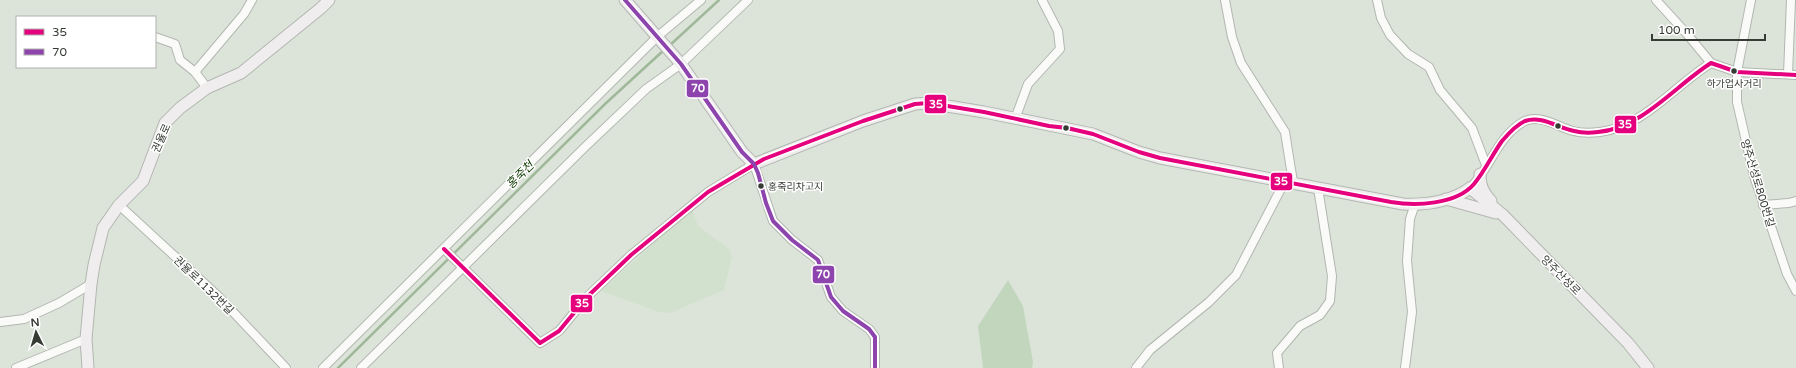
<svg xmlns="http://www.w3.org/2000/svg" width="1796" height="368" font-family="'Varela Round','Noto Sans KR',sans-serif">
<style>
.built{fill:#d2e0ce}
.green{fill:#c2d6bd}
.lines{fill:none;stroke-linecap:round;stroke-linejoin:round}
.stream{stroke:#a0b89a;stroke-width:2.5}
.street-casing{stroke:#b2b7b0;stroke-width:10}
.secondary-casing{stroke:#b2b7b0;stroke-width:13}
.street{stroke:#fafbf9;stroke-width:8}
.secondary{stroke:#f0edef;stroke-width:11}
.bus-1-casing{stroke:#fff;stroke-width:7}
.bus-2-casing{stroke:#fff;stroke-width:7}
.bus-1{stroke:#e5007d;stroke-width:4}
.bus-2{stroke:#8e44ad;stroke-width:4}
.bus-dot{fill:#363b34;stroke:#fff;stroke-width:1.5}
.labels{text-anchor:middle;stroke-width:3;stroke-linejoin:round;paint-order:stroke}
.bus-label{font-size:10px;fill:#363b34;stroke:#fff}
.street-label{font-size:11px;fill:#363b34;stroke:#fff}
.water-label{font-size:12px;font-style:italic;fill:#164008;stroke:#fff}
.line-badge{stroke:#fff;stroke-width:1.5}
.badge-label{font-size:11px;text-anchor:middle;font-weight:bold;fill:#fff}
</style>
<rect width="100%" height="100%" fill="#dce4da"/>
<polygon class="built" points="692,209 698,226 728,248 732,256 724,290 670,313 659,312 601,291"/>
<polygon class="green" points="1008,280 1023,306 1033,362 1032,368 983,368 978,326"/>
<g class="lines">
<g class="stream">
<polyline points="669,46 719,0"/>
<polyline points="338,368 605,104 664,50"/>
</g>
<defs>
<g id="street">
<polyline points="1225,0 1232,37 1241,63 1285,132 1293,182"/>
<polyline points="1377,0 1381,18 1390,35 1408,54 1429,67 1440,90 1472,128 1486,165"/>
<polyline points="1656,0 1687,34 1711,63"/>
<polyline points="1751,0 1737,72 1737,102 1754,176 1787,274 1796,291"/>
<polyline points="155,37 175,44 180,60 195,72 207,88"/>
<polyline points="195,72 244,14 252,0"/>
<polyline points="1788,74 1791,0"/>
<polyline points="1015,119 1028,84 1060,49 1058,31 1042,0"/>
<path d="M1470 188C1490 169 1497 137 1523 122 1539 113 1558 127 1573 131 1581 133 1592 133 1600 132 1645 126 1675 85 1711 63L1737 72 1796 75"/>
<polyline points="119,205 218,296 286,368"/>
<polyline points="1763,205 1789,203 1796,201"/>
<polyline points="444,249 540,343 559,331 588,296 631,255 708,192 754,164 773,221 792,240 818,260 831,297 843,311 869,329 875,337 875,368"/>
<polyline points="0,322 24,319 59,303 91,284"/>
<polyline points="16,368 86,339"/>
<polyline points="323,368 658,36 701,0"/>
<polyline points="361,368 585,147 646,89 681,64 748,0"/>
<polyline points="1136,368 1150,350 1209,302 1236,275 1285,181"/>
<polyline points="1279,368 1277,353 1300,326 1320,315 1330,301 1332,276 1318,188"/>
<polyline points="1405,368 1412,312 1407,261 1410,219 1415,204"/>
</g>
<g id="secondary">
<path d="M625 0 681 64 742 152 754 164 863 121 915 104 929 103 984 112 1093 134 1139 152 1160 158 1403 204C1426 205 1451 202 1470 188L1503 215 1628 343 1648 368"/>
<path d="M1480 174C1480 186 1483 192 1491 201"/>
<polyline points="1446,199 1496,213"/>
<polyline points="88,368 86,339 91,284 94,265 103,228 119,205 143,181 165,123 180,108 207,88 241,73 321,8 329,0"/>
</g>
</defs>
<use href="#street" class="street-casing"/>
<use href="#secondary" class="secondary-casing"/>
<use href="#street" class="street"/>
<use href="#secondary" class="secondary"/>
<defs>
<path id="bus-1" d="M444 249 540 343 559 331 588 296 631 255 708 192 764 159 863 121 915 104 929 103 984 112 1049 126 1067 128 1093 134 1139 152 1160 158 1391 202C1415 206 1456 205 1474 184 1485 171 1492 155 1502 141 1508 134 1516 125 1525 121 1542 115 1558 128 1574 131 1582 133 1590 133 1598 132 1641 129 1676 85 1711 63L1737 72 1796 75"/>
<polyline id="bus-2" points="625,0 681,64 742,152 754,164 758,173 766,203 773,221 792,240 818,260 831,297 843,311 869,329 875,337 875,368"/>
</defs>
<use href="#bus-1" class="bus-1-casing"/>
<use href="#bus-2" class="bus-2-casing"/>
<use href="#bus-1" class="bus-1"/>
<use href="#bus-2" class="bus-2"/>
</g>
<g class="bus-dot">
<circle cx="1734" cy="71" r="3.5"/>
<circle cx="900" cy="109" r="3.5"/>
<circle cx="1558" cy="126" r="3.5"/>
<circle cx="1066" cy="128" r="3.5"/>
<circle cx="761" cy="186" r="3.5"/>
</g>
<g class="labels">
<g class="bus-label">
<text x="1734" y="87">하가업사거리</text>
<text x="768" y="190" text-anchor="start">홍죽리차고지</text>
</g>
<g class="street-label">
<text transform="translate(161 138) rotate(-66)" y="4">권율로</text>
<text transform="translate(1758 183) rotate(73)" y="4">양주산성로800번길</text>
<text transform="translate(1561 275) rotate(45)" y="4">양주산성로</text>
<text transform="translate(204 285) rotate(44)" y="4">권율로1132번길</text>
</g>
<g class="water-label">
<text transform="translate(520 175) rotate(-45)" y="4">홍죽천</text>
</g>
</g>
<g class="line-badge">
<rect x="686" y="79" width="23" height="19" rx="4" fill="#8e44ad"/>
<rect x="924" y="94" width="23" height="20" rx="4" fill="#e5007d"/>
<rect x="1614" y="115" width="23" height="19" rx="4" fill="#e5007d"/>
<rect x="1270" y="172" width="23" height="19" rx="4" fill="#e5007d"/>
<rect x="812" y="265" width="23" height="19" rx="4" fill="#8e44ad"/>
<rect x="570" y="294" width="23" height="19" rx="4" fill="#e5007d"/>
</g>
<g class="badge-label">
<text x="698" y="92">70</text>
<text x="936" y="108">35</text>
<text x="1625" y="128">35</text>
<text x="1281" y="185">35</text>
<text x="823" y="278">70</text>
<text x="582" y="307">35</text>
</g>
<rect x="16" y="16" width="140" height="52" fill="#ffffff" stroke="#afb1ae"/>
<rect x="24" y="29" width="20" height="6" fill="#e5007d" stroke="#afb1ae"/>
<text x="52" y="36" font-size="12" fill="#363b34">35</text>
<rect x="24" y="49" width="20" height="6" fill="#8e44ad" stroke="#afb1ae"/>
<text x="52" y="56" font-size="12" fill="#363b34">70</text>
<g transform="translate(36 332) rotate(355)" stroke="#ffffff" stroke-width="3" paint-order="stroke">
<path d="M0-3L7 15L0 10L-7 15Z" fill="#363b34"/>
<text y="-6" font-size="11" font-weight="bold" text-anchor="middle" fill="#363b34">N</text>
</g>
<path d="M1652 34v6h113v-6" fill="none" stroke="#363b34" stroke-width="2"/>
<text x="1658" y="34" font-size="12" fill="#363b34" stroke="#ffffff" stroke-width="3" paint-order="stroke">100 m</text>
</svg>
